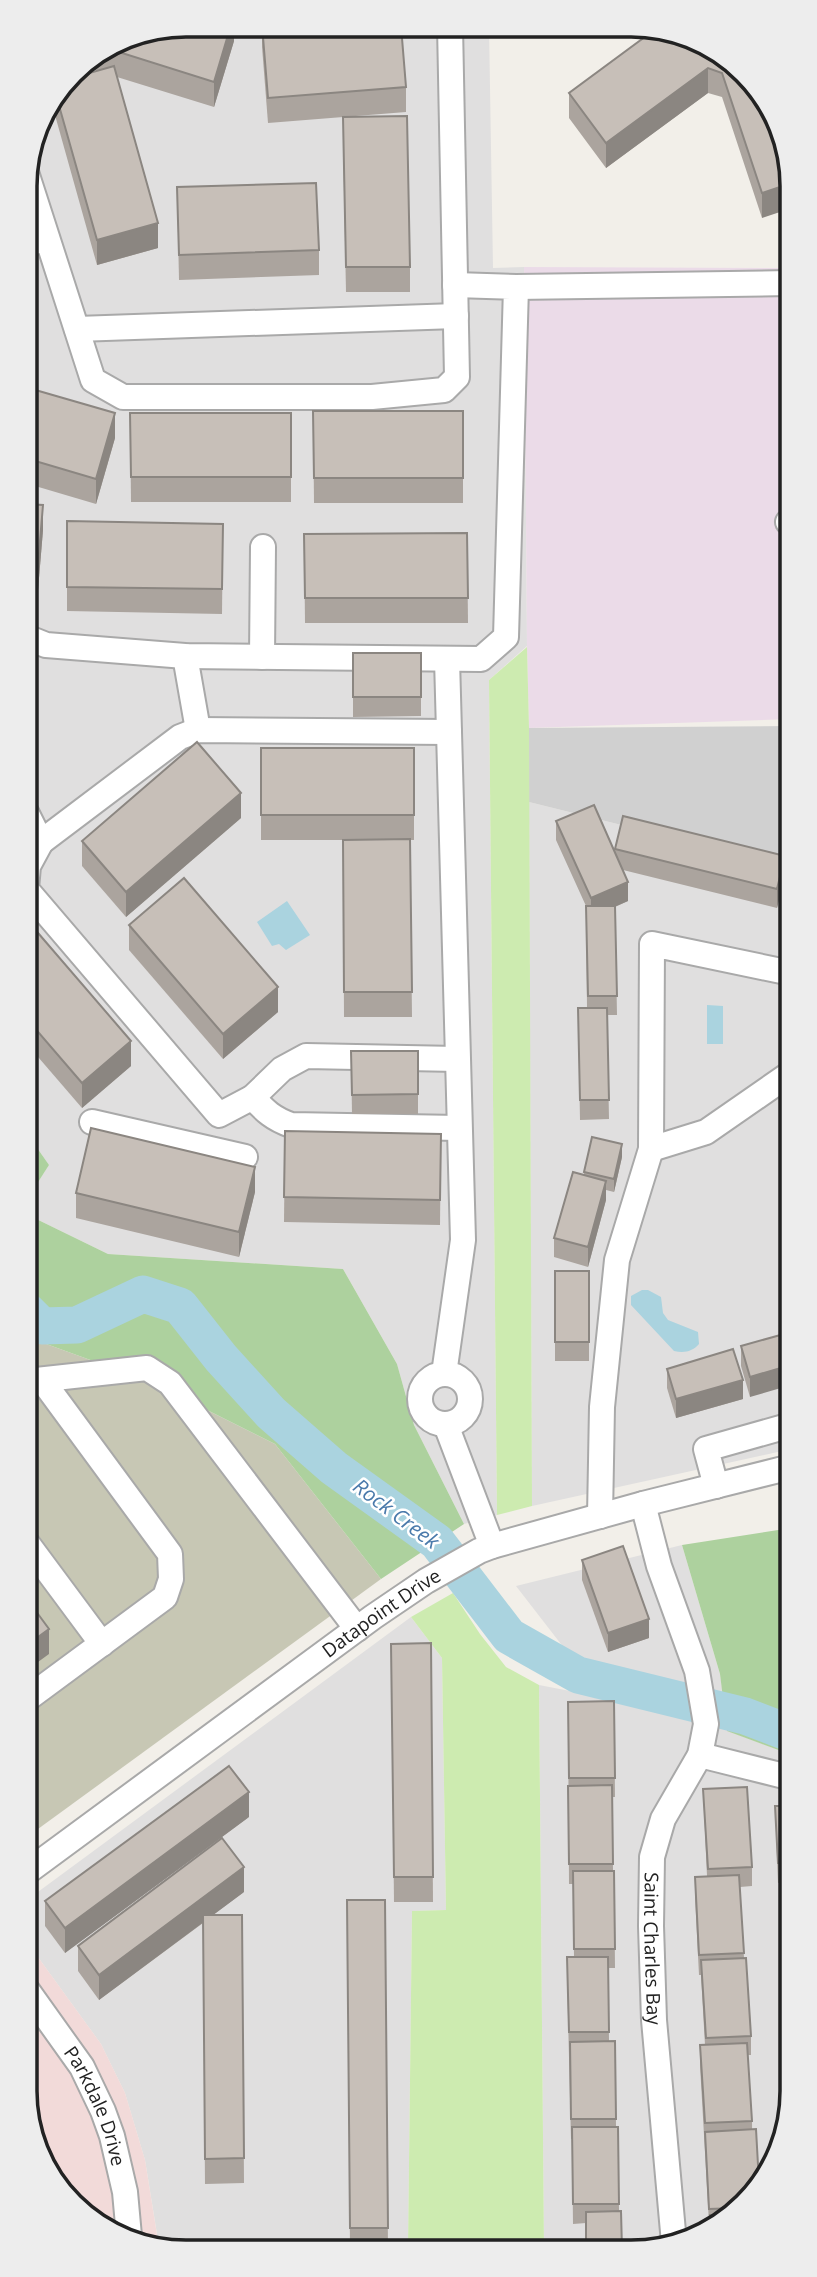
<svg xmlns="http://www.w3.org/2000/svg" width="817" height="2277" font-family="'Open Sans',sans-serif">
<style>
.residential{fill:#e0dfdf}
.commercial{fill:#f2dad9}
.industrial{fill:#ebdbe8}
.religious{fill:#d0d0d0}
.construction{fill:#c7c7b4}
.grass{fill:#cdebb0}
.forest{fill:#add19e}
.water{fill:#aad3df}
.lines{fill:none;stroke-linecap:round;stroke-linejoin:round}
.river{stroke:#aad3df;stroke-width:37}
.minor-casing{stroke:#a9a9a9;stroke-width:28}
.minor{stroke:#fff;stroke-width:24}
.wall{fill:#aba49e}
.shaded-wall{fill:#8b8681}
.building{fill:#c7bfb8;stroke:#8b8681;stroke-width:2}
.labels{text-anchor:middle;stroke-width:5;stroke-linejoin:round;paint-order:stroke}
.street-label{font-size:19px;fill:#222;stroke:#fff}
.water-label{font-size:21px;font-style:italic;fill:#4a7aab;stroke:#fff}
.rim{fill:none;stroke:#222;stroke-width:3.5}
</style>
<rect width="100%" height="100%" fill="#f2efe9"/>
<g class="residential">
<polygon points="185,25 489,27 493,268 524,267 527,646 489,680 497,1515 464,1524 414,1425 397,1364 343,1269 108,1254 26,1214 26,1201 49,1165 26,1132 25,175 41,115 79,65"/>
<polygon points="529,802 790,867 791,1449 532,1506"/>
<polygon points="682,1545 720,1674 728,1731 792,1755 792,2102 753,2197 663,2249 544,2249 539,1685 689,1714 685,1686 588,1662 564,1648 516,1586"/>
<polygon points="411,1617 442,1658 446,1910 412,1911 408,2249 156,2249 157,2234 145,2160 125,2093 101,2044 27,1942 27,1900"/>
</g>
<polygon class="commercial" points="27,1942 101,2044 125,2093 145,2160 157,2235 156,2249 72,2206 28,2123"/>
<polygon class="industrial" points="524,267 789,268 790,719 529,728 527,647"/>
<polygon class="religious" points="790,726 790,867 529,802 529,728"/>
<polygon class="construction" points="27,1337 151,1382 275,1444 381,1579 27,1837"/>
<g class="grass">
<polygon points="527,647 529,728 532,1506 497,1515 489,680"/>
<polygon points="453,1593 480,1634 506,1667 539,1685 544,2249 408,2249 412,1911 446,1910 442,1658 411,1617"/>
</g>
<g class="forest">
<polygon points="26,1132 49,1165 26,1201"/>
<polygon points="26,1214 108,1254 343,1269 397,1364 414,1425 464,1524 381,1579 275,1444 151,1382 27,1337"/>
<polygon points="791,1528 792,1755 727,1731 720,1674 682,1545"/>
</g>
<g class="water">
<polygon points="287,901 310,935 286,950 279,944 272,946 257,922"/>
<polygon points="707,1005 723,1006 723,1044 707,1044"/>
<path d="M642 1290H648L661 1297 663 1313 668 1320 698 1332 699 1344C692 1352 684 1353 674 1351L631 1305V1296Z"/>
</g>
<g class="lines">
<polyline class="river" points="27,1311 42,1326 77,1325 143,1294 180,1306 221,1358 271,1413 334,1468 437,1542 509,1636 578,1675 745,1716 792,1734"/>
<defs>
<g id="minor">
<polyline points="26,172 93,380 123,397 372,397 444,390 457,377 450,26"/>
<polyline points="25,244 47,239"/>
<polyline points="516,287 790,283"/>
<polyline points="77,329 456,316"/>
<polyline points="788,522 790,521"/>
<polyline points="26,637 46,645 185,656 481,659 506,637 516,287 455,285"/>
<polyline points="185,656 198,730"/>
<polyline points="262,657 263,547"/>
<polyline points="26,812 41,842 28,866 26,889 219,1115 253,1097 282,1069 306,1056 457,1059"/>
<polyline points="41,842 180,737 198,730 449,732"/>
<path d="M253 1097C264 1111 274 1119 291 1125L459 1128"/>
<polyline points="92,1122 245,1157"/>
<polyline points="651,1149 706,1132 791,1073"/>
<circle cx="445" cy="1399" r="25"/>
<polyline points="444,1374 463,1240 447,659"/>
<polyline points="27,1381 147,1368 170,1383 357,1629"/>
<polyline points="446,1425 492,1546"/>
<polyline points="716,1486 706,1449 791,1425"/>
<path id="s1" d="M643 1504 659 1566 697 1671 706 1724 700 1755 663 1819 652 1857 651 1926 654 2020 674 2243"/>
<polyline points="600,1516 602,1407 617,1260 651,1149 652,944 791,973"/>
<polyline points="27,1543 102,1644"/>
<polyline points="27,1699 165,1597 171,1579 170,1554 42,1380"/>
<polyline points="700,1755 792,1778"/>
<path id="s2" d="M27 1872 373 1617 426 1581 479 1551 492 1546 643 1504 791 1467"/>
<path id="s3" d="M27 1990 82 2067 103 2111 112 2136 125 2192 129 2236"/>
</g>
</defs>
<use href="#minor" class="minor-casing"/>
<use href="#minor" class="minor"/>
</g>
<g class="wall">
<polygon points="234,25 234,41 214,107 117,77 158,248 97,265 53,108 53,99 68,79 98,71 79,65 124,37"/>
<polygon points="262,25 406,87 406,112 268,123 262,47"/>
<polygon points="657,28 746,72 789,154 762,218 722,97 708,93 606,168 569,118 569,93"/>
<polygon points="343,142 410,267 410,292 346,292"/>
<polygon points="177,187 319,250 319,275 179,280"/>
<polygon points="25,387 115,438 96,504 25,483"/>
<polygon points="313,411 463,411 463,503 314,503"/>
<polygon points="130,413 291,413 291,502 131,502"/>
<polygon points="25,504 43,530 38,590 25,589"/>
<polygon points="67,521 223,524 222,614 67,611"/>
<polygon points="467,533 468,623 305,623 304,534"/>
<polygon points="353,653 421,653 421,716 353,717"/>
<polygon points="261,748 414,748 414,840 410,840 412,1017 344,1017 343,840 261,840"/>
<polygon points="241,818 126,917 82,866 82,841"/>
<polygon points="556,821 615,854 615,849 785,875 777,908 623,870 628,901 615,907 617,1015 607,1015 609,1119 580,1120 578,1008 587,1008 586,906 556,840"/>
<polygon points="790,865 790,922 785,921 785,886"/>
<polygon points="26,919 131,1066 82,1108 26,1043"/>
<polygon points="129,925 278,1012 223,1059 129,950"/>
<polygon points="351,1051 418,1051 418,1114 352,1114"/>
<polygon points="285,1131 441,1134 440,1225 284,1222"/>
<polygon points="622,1157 614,1192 606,1190 606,1200 588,1267 554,1257 554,1238 584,1175 584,1172"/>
<polygon points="255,1192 239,1257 76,1218 76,1193"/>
<rect x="555" y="1271" width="34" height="90"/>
<polygon points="791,1332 750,1397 741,1366 741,1346"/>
<polygon points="667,1369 743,1399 676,1418 667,1388"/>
<polygon points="582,1560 649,1638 608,1652 582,1580"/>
<polygon points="431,1643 433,1902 394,1902 391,1644"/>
<polygon points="614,1701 615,1797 612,1797 613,1871 614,1871 615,1968 608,1968 609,2041 615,2041 616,2127 618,2127 619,2211 586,2223 573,2224 572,2139 571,2139 567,1976 574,1957 573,1884 569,1884 568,1702"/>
<polygon points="703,1789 752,1867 752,1886 740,1887 744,1958 751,2036 751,2055 748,2055 752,2121 753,2197 709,2223 700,2065 700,2045 705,2045 701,1975 699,1975 695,1896 695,1877 707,1876"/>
<polygon points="775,1806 792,1806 792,2052 787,1975 783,1882 778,1883"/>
<polygon points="249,1817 65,1953 45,1926 45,1901"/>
<polygon points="244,1892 213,1915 242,1915 244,2183 205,2184 203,1923 99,2000 78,1971 78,1946"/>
<polygon points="347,1900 385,1900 388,2249 350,2249"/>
</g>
<g class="shaded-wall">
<polygon points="231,25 234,25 234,41 214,107 214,82"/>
<polygon points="708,68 708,93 606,168 606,143"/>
<polygon points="789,184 789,209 762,218 762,193"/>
<polygon points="158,223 158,248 97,265 97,240"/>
<polygon points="115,413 115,438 96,504 96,479"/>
<polygon points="43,505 43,530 38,590 38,565"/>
<polygon points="241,793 241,818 126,917 126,892"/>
<polygon points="785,856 785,875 777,908 777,889"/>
<polygon points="628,882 628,901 591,917 591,898"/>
<polygon points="278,987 278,1012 223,1059 223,1034"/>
<polygon points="131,1041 131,1066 82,1108 82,1083"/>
<polygon points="622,1144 622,1157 614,1192 614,1179"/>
<polygon points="255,1167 255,1192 239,1257 239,1232"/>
<polygon points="606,1181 606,1200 588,1267 588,1247"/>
<polygon points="791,1365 791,1385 750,1397 750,1377"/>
<polygon points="743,1380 743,1399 676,1418 676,1399"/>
<polygon points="649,1619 649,1638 608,1652 608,1633"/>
<polygon points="49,1629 49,1654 27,1670 27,1645"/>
<polygon points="249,1792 249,1817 65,1953 65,1928"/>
<polygon points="244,1867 244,1892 99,2000 99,1975"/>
</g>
<g class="building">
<polygon points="185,24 231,25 214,82 106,48 124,37"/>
<polygon points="262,25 401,26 406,87 268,98"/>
<polygon points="657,28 663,28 746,72 789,154 789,184 762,193 722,73 708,68 606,143 569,93"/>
<polygon points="114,66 158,223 97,240 56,95 68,79"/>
<polygon points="407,116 410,267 346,267 343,117"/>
<polygon points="316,183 319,250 179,255 177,187"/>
<polygon points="25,387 115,413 96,479 25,458"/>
<polygon points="313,411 463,411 463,478 314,478"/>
<polygon points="130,413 291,413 291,477 131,477"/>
<polygon points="25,504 43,505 38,565 25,564"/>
<polygon points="67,521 223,524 222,589 67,587"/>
<polygon points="467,533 468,598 305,598 304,534"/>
<rect x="353" y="653" width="68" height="44"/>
<polygon points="197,742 241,793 126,892 82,841"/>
<rect x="261" y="748" width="153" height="67"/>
<polygon points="594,805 628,882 591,898 556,821"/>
<polygon points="623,816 785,856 777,889 615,849"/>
<polygon points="410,839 412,992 344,992 343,840"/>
<polygon points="790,865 790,888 785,886"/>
<polygon points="184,878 278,987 223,1034 129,925"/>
<polygon points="586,906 615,906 617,996 588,996"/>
<polygon points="26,919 131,1041 82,1083 26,1018"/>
<polygon points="578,1008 607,1008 609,1100 580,1100"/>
<polygon points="351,1051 418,1051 418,1094 352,1095"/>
<polygon points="91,1128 255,1167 239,1232 76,1193"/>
<polygon points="285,1131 441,1134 440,1200 284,1197"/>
<polygon points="592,1137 622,1144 614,1179 584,1172"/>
<polygon points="573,1172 606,1181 588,1247 554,1238"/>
<rect x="555" y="1271" width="34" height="71"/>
<polygon points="791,1332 791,1365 750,1377 741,1346"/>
<polygon points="733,1349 743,1380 676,1399 667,1369"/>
<polygon points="623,1546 649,1619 608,1633 582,1560"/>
<polygon points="27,1599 49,1629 27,1645"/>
<polygon points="431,1643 433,1877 394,1877 391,1644"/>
<polygon points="614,1701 615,1778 569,1778 568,1702"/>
<polygon points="229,1766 249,1792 65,1928 45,1901"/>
<polygon points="612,1785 613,1864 569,1864 568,1786"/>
<polygon points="747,1787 752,1867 708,1869 703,1789"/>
<polygon points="775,1806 792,1806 792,1863 778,1863"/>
<polygon points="222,1838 244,1867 99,1975 78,1946"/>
<polygon points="573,1871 614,1871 615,1949 574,1949"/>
<polygon points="783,1872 792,1872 792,1948 787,1948"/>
<polygon points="739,1875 744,1953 699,1955 695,1877"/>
<polygon points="347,1900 385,1900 388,2228 350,2228"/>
<polygon points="203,1915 242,1915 244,2158 205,2159"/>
<polygon points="787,1956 792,1956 792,2033 791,2033"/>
<polygon points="567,1957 608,1957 609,2032 569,2032"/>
<polygon points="746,1958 751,2036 706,2038 701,1960"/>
<polygon points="615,2041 616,2119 571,2119 570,2042"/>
<polygon points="747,2043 752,2121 705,2123 700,2045"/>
<polygon points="572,2127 618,2127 619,2204 573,2204"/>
<polygon points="756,2129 759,2183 753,2197 735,2208 709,2209 705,2132"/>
<polygon points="621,2211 622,2249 586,2249 586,2212"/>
<polygon points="710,2215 723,2215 711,2222"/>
<polygon points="391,2241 425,2241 425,2249 392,2249"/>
<rect x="205" y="2247" width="40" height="2"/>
</g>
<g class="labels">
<g class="street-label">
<text dy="7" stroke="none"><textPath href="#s2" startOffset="439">Datapoint Drive</textPath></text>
<text dy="7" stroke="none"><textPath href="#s1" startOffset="466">Saint Charles Bay</textPath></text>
<text dy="7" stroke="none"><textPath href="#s3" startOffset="136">Parkdale Drive</textPath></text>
</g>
<g class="water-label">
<text transform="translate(396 1514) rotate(37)" y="7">Rock Creek</text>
</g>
</g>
<path d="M0 0H817V2277H0ZM186 37H631A149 149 0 0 1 780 186V2091A149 149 0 0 1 631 2240H186A149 149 0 0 1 37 2091V186A149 149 0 0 1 186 37Z" fill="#ededed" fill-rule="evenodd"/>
<path class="rim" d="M186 37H631A149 149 0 0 1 780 186V2091A149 149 0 0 1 631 2240H186A149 149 0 0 1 37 2091V186A149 149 0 0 1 186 37Z"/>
</svg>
